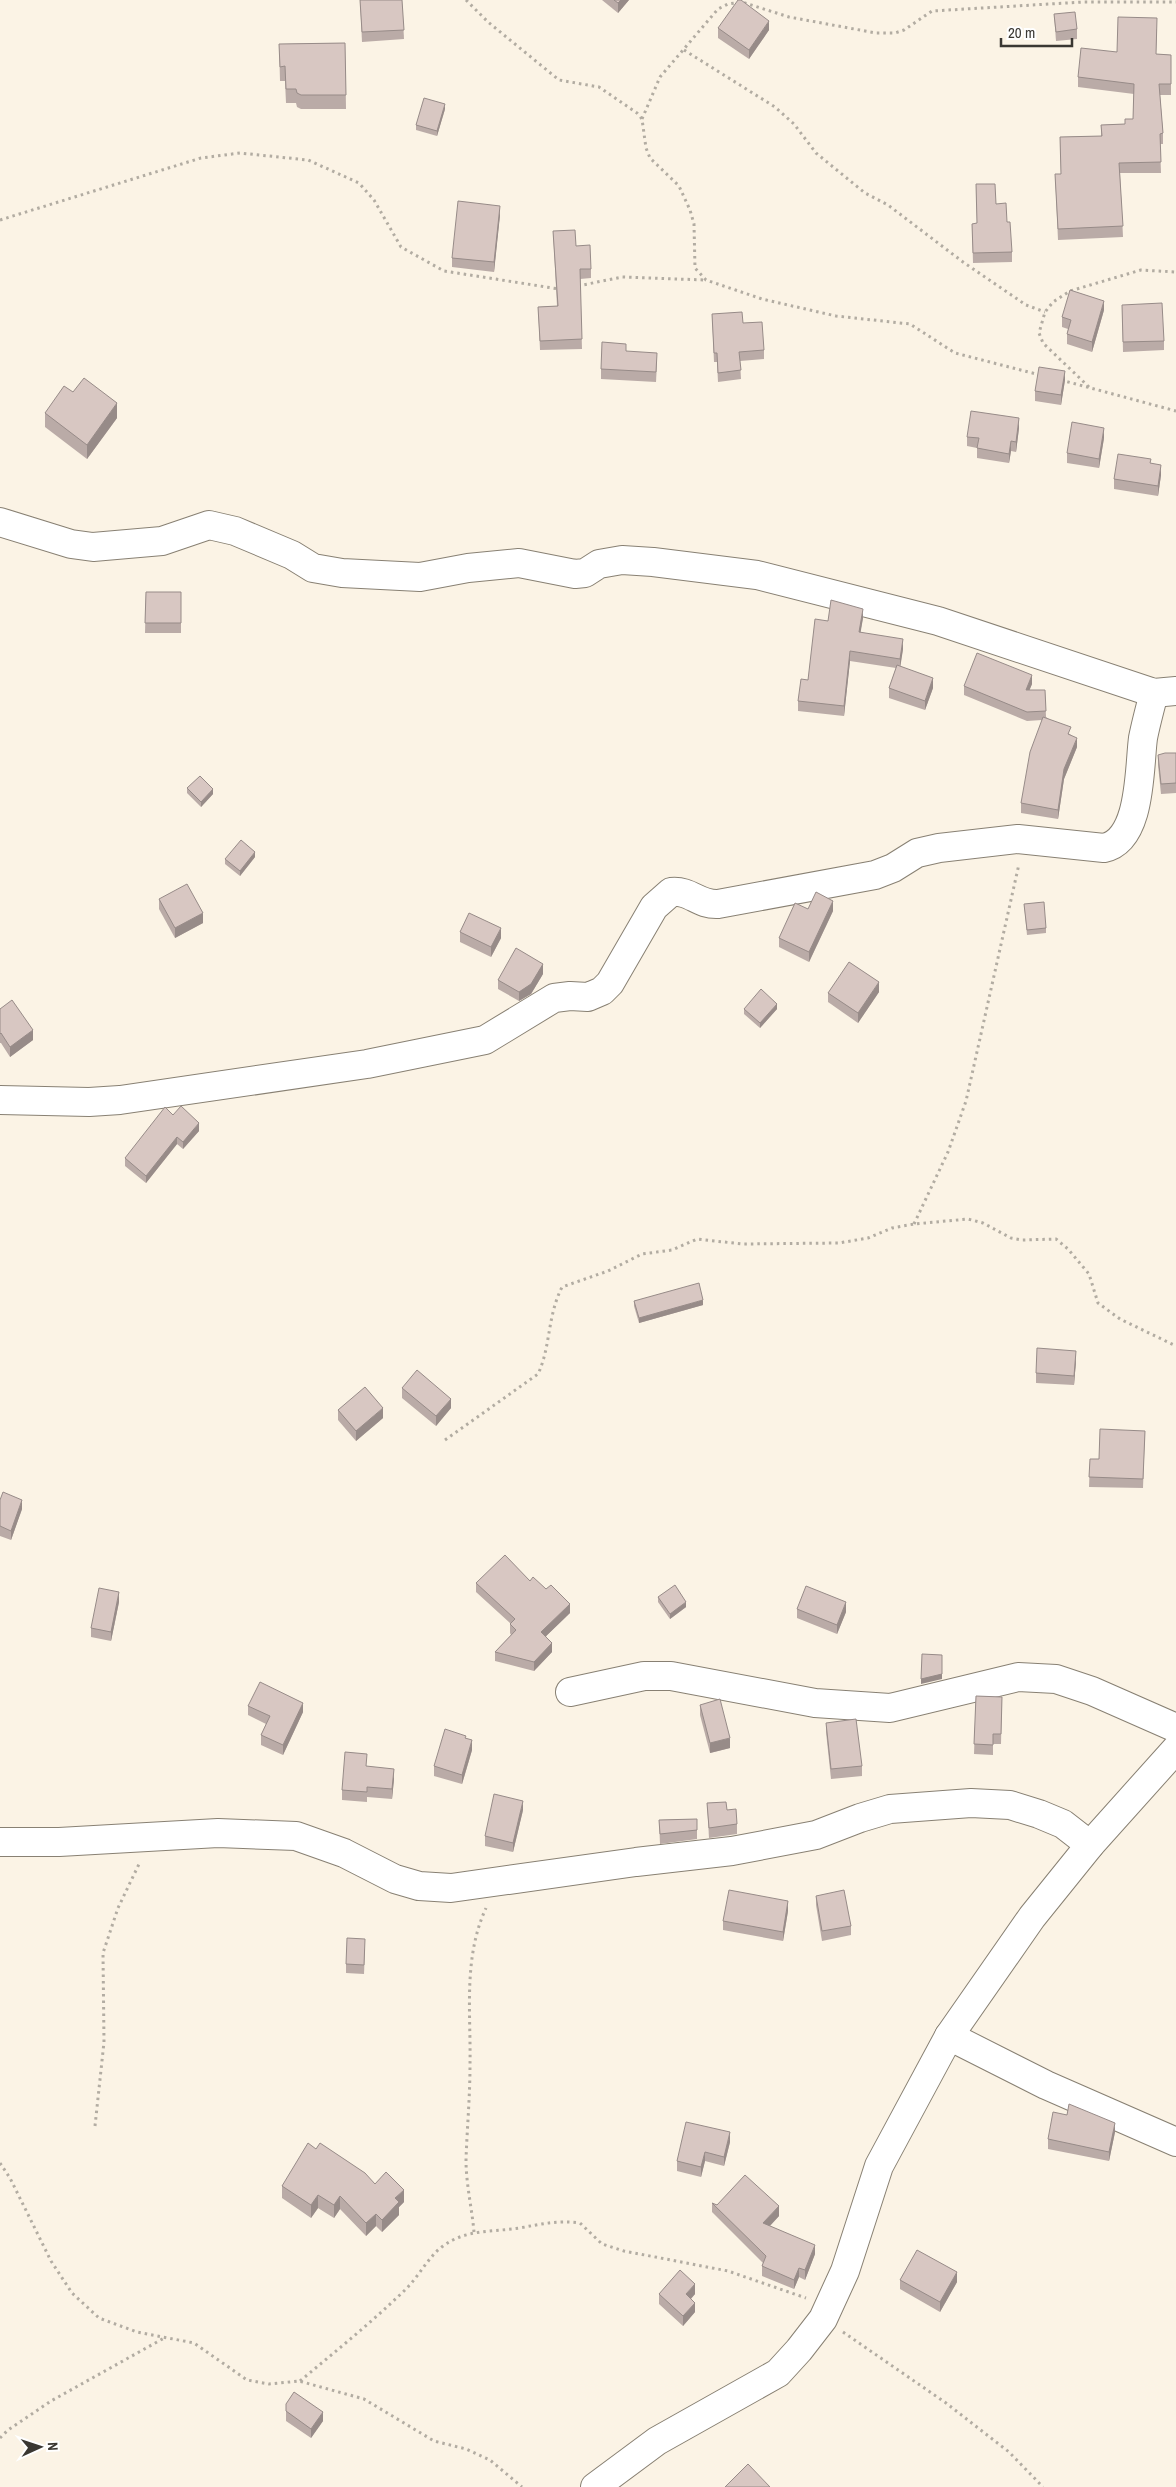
<svg xmlns="http://www.w3.org/2000/svg" width="1176" height="2487" font-family="'Archivo Narrow',sans-serif">
<style>
.lines{fill:none;stroke-linecap:round;stroke-linejoin:round}
.minor-casing{stroke:#888073;stroke-width:30}
.path{stroke:#b2aca2;stroke-width:3;stroke-dasharray:2.5 4;stroke-linecap:butt}
.minor{stroke:#fff;stroke-width:28}
.wall{fill:#baaba7}
.shaded-wall{fill:#978b88}
.building{fill:#d8c7c2;stroke:#978b88}
</style>
<rect width="100%" height="100%" fill="#fbf3e5"/>
<g class="lines">
<defs>
<g id="minor">
<polyline points="0,522 71,544 93,547 162,541 209,525 235,531 292,555 313,568 342,573 420,577 468,568 519,563 575,574 585,573 599,564 622,560 653,562 757,575 938,621 1154,693 1176,691"/>
<path d="M0 1100 89 1102 120 1100 367 1064 485 1040 554 998 570 996 588 997 602 991 610 983 654 907 671 892C691 890 698 905 718 904L875 875 893 868 917 853 939 848 1018 839 1104 848C1142 840 1139 767 1143 738 1146 723 1150 708 1154 693"/>
<polyline points="570,1692 644,1676 671,1676 815,1703 890,1708 1018,1677 1056,1679 1092,1691 1176,1728"/>
<polyline points="0,1842 59,1842 218,1833 296,1836 344,1853 395,1879 419,1886 451,1888 636,1862 732,1851 816,1835 860,1818 890,1809 971,1803 1010,1805 1039,1814 1063,1824 1090,1845"/>
<polyline points="949,2036 1046,2085 1176,2142"/>
<polyline points="595,2487 657,2441 778,2373 799,2350 823,2319 845,2271 879,2166 949,2036 1032,1917 1090,1845 1176,1749"/>
</g>
</defs>
<use href="#minor" class="minor-casing"/>
<g class="path">
<polyline points="466,0 488,22 559,80 599,87 637,113 642,119 646,148 650,158 679,186 690,210 694,224 695,268 706,280 762,299 836,316 910,324 955,353 1040,375"/>
<polyline points="684,50 775,107 794,124 816,153 865,193 888,205 963,262 1026,305 1045,312"/>
<polyline points="642,119 660,77 718,9 728,4 742,2 789,17 876,33 895,33 904,30 932,11 1083,2 1176,2"/>
<polyline points="0,220 201,158 240,153 308,160 359,183 374,200 401,247 444,271 559,289"/>
<polyline points="578,286 622,277 705,280"/>
<polyline points="1061,380 1176,411"/>
<polyline points="1089,387 1043,343 1039,333 1045,312 1053,302 1070,291 1141,270 1176,272"/>
<polyline points="914,1224 948,1152 966,1101 1019,864"/>
<path d="M445 1440 538 1374C551 1346 547 1317 562 1287L608 1271 642 1254 672 1250 697 1239 742 1244 839 1243 868 1238 892 1228 914 1224 968 1219 983 1223 1011 1238 1022 1240 1056 1239 1068 1249 1089 1274 1098 1303 1120 1319 1176 1346"/>
<polyline points="95,2126 104,2042 103,1953 118,1908 140,1862"/>
<polyline points="0,2163 10,2178 51,2261 72,2293 99,2318 137,2332 194,2343 247,2380 269,2384 299,2381 364,2399 434,2441 466,2449 490,2460 522,2487"/>
<path d="M474 2232C472 2209 466 2184 466 2160 467 2129 470 2097 470 2065 471 2013 463 1958 486 1908"/>
<polyline points="843,2332 946,2403 1009,2452 1043,2487"/>
<path d="M300 2381C336 2351 372 2322 406 2289 419 2276 429 2256 443 2246 466 2229 493 2232 520 2228 541 2224 558 2220 580 2223L602 2244 624 2251 728 2271 806 2298"/>
<polyline points="0,2438 8,2430 51,2401 166,2337"/>
</g>
<use href="#minor" class="minor"/>
</g>
<g class="wall">
<polygon points="360,0 402,0 404,39 362,42"/>
<polygon points="602,0 629,0 618,13"/>
<polygon points="1054,14 1077,29 1077,39 1056,41"/>
<polygon points="718,28 769,30 749,59 718,38"/>
<polygon points="1157,29 1156,54 1171,55 1171,95 1160,95 1163,133 1163,144 1160,144 1161,173 1120,173 1123,237 1058,240 1055,174 1061,174 1060,137 1101,136 1101,125 1125,124 1133,119 1134,94 1078,87 1078,77 1117,52"/>
<polygon points="345,43 346,109 301,109 297,107 296,103 286,103 285,81 280,81 279,44"/>
<polygon points="445,109 437,136 416,130 416,125"/>
<polygon points="976,184 996,204 1012,252 1012,262 973,263 972,224 977,223"/>
<polygon points="500,215 494,272 452,267 452,258"/>
<polygon points="553,231 576,246 591,269 591,278 580,279 582,349 540,350 538,307 557,306"/>
<polygon points="1122,305 1164,341 1164,350 1123,352"/>
<polygon points="1104,310 1092,352 1067,344 1067,334 1068,329 1062,327 1062,317"/>
<polygon points="712,314 743,323 764,350 764,359 740,361 741,379 718,382 717,362 714,362"/>
<polygon points="657,363 656,382 601,379 601,369"/>
<polygon points="1065,380 1061,405 1035,401 1035,391"/>
<polygon points="73,392 117,418 87,459 45,427 45,413"/>
<polygon points="1019,428 1016,452 1011,451 1009,463 977,458 977,448 967,446 967,437"/>
<polygon points="1104,438 1099,468 1067,463 1067,453"/>
<polygon points="1151,463 1161,475 1158,496 1114,489 1114,479"/>
<polygon points="146,592 181,592 181,633 145,633"/>
<polygon points="863,618 860,633 903,649 900,666 933,688 925,710 889,698 889,688 896,668 850,661 844,716 798,711 798,701 808,680 828,621"/>
<polygon points="1032,684 1029,690 1045,690 1046,717 1071,735 1077,747 1064,779 1058,819 1021,813 1021,803 1042,720 1027,721 964,695 964,686"/>
<polygon points="1176,753 1176,793 1161,794 1158,765 1158,755"/>
<polygon points="187,788 213,794 201,807 187,793"/>
<polygon points="255,857 240,876 225,864 225,859"/>
<polygon points="159,899 203,923 175,938 159,909"/>
<polygon points="1024,904 1046,928 1046,933 1027,935"/>
<polygon points="808,909 833,911 809,962 779,947 779,938"/>
<polygon points="460,932 501,938 491,957 460,942"/>
<polygon points="543,974 531,994 519,1001 498,989 498,980"/>
<polygon points="879,992 858,1023 828,1002 828,993"/>
<polygon points="0,1009 33,1040 10,1057 1,1043 0,1043"/>
<polygon points="744,1009 777,1009 760,1028 744,1014"/>
<polygon points="173,1115 199,1131 183,1149 177,1144 146,1183 125,1166 125,1158"/>
<polygon points="634,1301 703,1305 639,1323 634,1306"/>
<polygon points="1076,1361 1074,1385 1036,1383 1036,1373"/>
<polygon points="402,1388 451,1408 436,1426 402,1398"/>
<polygon points="338,1410 383,1418 356,1441 338,1420"/>
<polygon points="1145,1431 1143,1488 1089,1487 1090,1459 1099,1459"/>
<polygon points="0,1500 22,1509 11,1540 0,1536"/>
<polygon points="530,1581 570,1613 546,1636 552,1652 534,1671 495,1661 495,1652 511,1635 510,1633 510,1623 476,1592 476,1583"/>
<polygon points="658,1597 686,1607 670,1619 658,1602"/>
<polygon points="119,1602 111,1641 91,1637 91,1628"/>
<polygon points="797,1609 846,1612 837,1634 797,1618"/>
<polygon points="976,1696 1002,1697 1001,1744 993,1744 993,1755 974,1754"/>
<polygon points="700,1705 730,1748 710,1753 700,1715"/>
<polygon points="248,1706 303,1712 283,1755 261,1745 261,1735 266,1724 248,1715"/>
<polygon points="826,1723 862,1766 862,1776 831,1779 826,1732"/>
<polygon points="466,1738 472,1750 462,1784 434,1776 434,1766"/>
<polygon points="366,1766 394,1779 392,1799 367,1797 367,1802 342,1800 342,1790"/>
<polygon points="707,1803 727,1810 737,1824 737,1834 709,1838"/>
<polygon points="523,1810 513,1852 485,1846 485,1836"/>
<polygon points="697,1819 697,1839 660,1844 659,1820"/>
<polygon points="816,1896 851,1926 851,1935 822,1941 816,1905"/>
<polygon points="788,1911 783,1941 723,1930 723,1921"/>
<polygon points="365,1949 364,1974 346,1973 346,1964"/>
<polygon points="1115,2132 1109,2161 1048,2149 1048,2139"/>
<polygon points="730,2142 724,2166 705,2161 701,2177 677,2171 677,2161"/>
<polygon points="316,2149 375,2184 404,2202 399,2207 399,2215 382,2232 376,2226 366,2236 340,2209 334,2218 318,2208 311,2218 282,2198 282,2186"/>
<polygon points="712,2203 717,2205 779,2216 770,2226 815,2254 805,2280 799,2277 794,2289 762,2276 762,2266 763,2263 712,2212"/>
<polygon points="900,2280 957,2282 940,2312 900,2289"/>
<polygon points="659,2294 695,2294 691,2299 695,2312 683,2326 659,2304"/>
<polygon points="286,2404 323,2421 311,2438 286,2421"/>
</g>
<g class="shaded-wall">
<polygon points="621,0 629,0 618,13 618,3"/>
<polygon points="769,21 769,30 749,59 749,50"/>
<polygon points="445,104 445,109 437,136 437,131"/>
<polygon points="500,206 500,215 494,272 494,262"/>
<polygon points="1104,301 1104,310 1092,352 1092,342"/>
<polygon points="1065,371 1065,380 1061,405 1061,395"/>
<polygon points="117,403 117,418 87,459 87,445"/>
<polygon points="1019,418 1019,428 1016,452 1016,442"/>
<polygon points="1104,428 1104,438 1099,468 1099,459"/>
<polygon points="1011,441 1011,451 1009,463 1009,454"/>
<polygon points="1161,465 1161,475 1158,496 1158,486"/>
<polygon points="863,609 863,618 859,642 859,632"/>
<polygon points="903,639 903,649 900,669 900,659"/>
<polygon points="850,651 850,661 844,716 844,706"/>
<polygon points="1032,675 1032,684 1026,699 1026,690"/>
<polygon points="933,678 933,688 925,710 925,701"/>
<polygon points="1077,738 1077,747 1064,779 1058,819 1058,810 1064,769"/>
<polygon points="213,789 213,794 201,807 201,802"/>
<polygon points="255,852 255,857 240,876 240,871"/>
<polygon points="833,901 833,911 809,962 809,952"/>
<polygon points="203,913 203,923 175,938 175,928"/>
<polygon points="501,928 501,938 491,957 491,947"/>
<polygon points="543,964 543,974 531,994 519,1001 519,992"/>
<polygon points="879,982 879,992 858,1023 858,1013"/>
<polygon points="777,1004 777,1009 760,1028 760,1023"/>
<polygon points="33,1030 33,1040 10,1057 10,1047"/>
<polygon points="199,1123 199,1131 183,1149 183,1142"/>
<polygon points="177,1137 177,1144 146,1183 146,1176"/>
<polygon points="703,1300 703,1305 639,1323 639,1318"/>
<polygon points="1076,1351 1076,1361 1074,1385 1074,1376"/>
<polygon points="451,1399 451,1408 436,1426 436,1416"/>
<polygon points="383,1408 383,1418 356,1441 356,1431"/>
<polygon points="22,1500 22,1509 11,1540 11,1531"/>
<polygon points="119,1592 119,1602 111,1641 111,1632"/>
<polygon points="686,1602 686,1607 670,1619 670,1614"/>
<polygon points="846,1602 846,1612 837,1634 837,1625"/>
<polygon points="570,1604 570,1613 541,1641 541,1632"/>
<polygon points="552,1643 552,1652 534,1671 534,1662"/>
<polygon points="942,1655 942,1679 921,1684 921,1679"/>
<polygon points="303,1703 303,1712 283,1755 283,1745"/>
<polygon points="730,1738 730,1748 710,1753 710,1743"/>
<polygon points="472,1740 472,1750 462,1784 462,1775"/>
<polygon points="394,1769 394,1779 392,1799 392,1789"/>
<polygon points="523,1801 523,1810 513,1852 513,1843"/>
<polygon points="788,1901 788,1911 783,1941 783,1932"/>
<polygon points="1115,2123 1115,2132 1109,2161 1109,2152"/>
<polygon points="730,2132 730,2142 724,2166 724,2157"/>
<polygon points="705,2152 705,2161 701,2177 701,2167"/>
<polygon points="404,2190 404,2202 399,2207 399,2215 382,2232 382,2220 395,2198"/>
<polygon points="318,2195 318,2208 311,2218 311,2205"/>
<polygon points="340,2196 340,2209 334,2218 334,2205"/>
<polygon points="779,2206 779,2216 763,2233 763,2223"/>
<polygon points="376,2214 376,2226 366,2236 366,2223"/>
<polygon points="815,2245 815,2254 805,2280 805,2270"/>
<polygon points="799,2268 799,2277 794,2289 794,2280"/>
<polygon points="957,2272 957,2282 940,2312 940,2302"/>
<polygon points="695,2284 695,2294 686,2304 686,2294"/>
<polygon points="695,2303 695,2312 683,2326 683,2316"/>
<polygon points="323,2412 323,2421 311,2438 311,2429"/>
</g>
<g class="building">
<polygon points="360,0 402,0 404,30 362,32"/>
<polygon points="614,0 621,0 618,3"/>
<polygon points="738,0 741,0 769,21 749,50 718,28"/>
<polygon points="1075,12 1077,29 1056,32 1054,14"/>
<polygon points="1118,17 1157,18 1156,54 1171,55 1171,84 1159,84 1163,133 1160,134 1161,162 1119,163 1123,226 1058,229 1055,174 1061,174 1060,137 1102,136 1101,125 1125,124 1125,119 1133,119 1134,84 1078,77 1081,48 1117,52"/>
<polygon points="345,43 346,95 301,95 297,93 296,89 286,89 285,66 280,67 279,44"/>
<polygon points="424,98 445,104 437,131 416,125"/>
<polygon points="976,184 995,184 996,204 1006,203 1007,222 1010,222 1012,252 973,253 972,224 977,223"/>
<polygon points="458,201 500,206 494,262 452,258"/>
<polygon points="575,230 576,246 590,245 591,269 580,269 582,339 540,341 538,307 558,306 553,231"/>
<polygon points="1070,290 1104,301 1092,342 1067,334 1071,320 1062,317"/>
<polygon points="1162,303 1164,341 1123,342 1122,305"/>
<polygon points="742,312 743,323 762,322 764,350 739,352 741,370 718,373 717,353 714,353 712,314"/>
<polygon points="602,342 626,344 626,351 657,353 656,372 601,369"/>
<polygon points="1039,367 1065,371 1061,395 1035,391"/>
<polygon points="84,378 117,403 87,445 45,413 64,386 73,392"/>
<polygon points="971,411 1019,418 1016,442 1011,441 1009,454 977,448 979,438 967,437"/>
<polygon points="1072,422 1104,428 1099,459 1067,453"/>
<polygon points="1118,454 1151,459 1150,463 1161,465 1158,486 1114,479"/>
<polygon points="146,592 181,592 181,623 145,623"/>
<polygon points="831,600 863,609 859,632 903,639 900,659 850,651 844,706 798,701 801,679 808,680 815,619 828,621"/>
<polygon points="977,653 1032,675 1026,690 1045,690 1046,711 1027,712 964,686"/>
<polygon points="897,665 933,678 925,701 889,688"/>
<polygon points="1043,717 1071,727 1068,734 1077,738 1064,769 1058,810 1021,803 1030,752"/>
<polygon points="1165,753 1176,753 1176,783 1161,784 1158,755"/>
<polygon points="200,776 213,789 201,802 187,788"/>
<polygon points="241,840 255,852 240,871 225,859"/>
<polygon points="187,884 203,913 175,928 159,899"/>
<polygon points="816,892 833,901 809,952 779,938 795,903 808,909"/>
<polygon points="1044,902 1046,928 1027,930 1024,904"/>
<polygon points="469,913 501,928 491,947 460,932"/>
<polygon points="516,948 543,964 531,984 519,992 498,980"/>
<polygon points="849,962 879,982 858,1013 828,993"/>
<polygon points="761,989 777,1004 760,1023 744,1009"/>
<polygon points="12,1000 33,1030 10,1047 1,1033 0,1034 0,1009"/>
<polygon points="181,1106 199,1123 183,1142 177,1137 146,1176 125,1158 165,1107 173,1115"/>
<polygon points="699,1283 703,1300 639,1318 634,1301"/>
<polygon points="1037,1348 1076,1351 1074,1376 1036,1373"/>
<polygon points="417,1370 451,1399 436,1416 402,1388"/>
<polygon points="365,1387 383,1408 356,1431 338,1410"/>
<polygon points="1100,1429 1145,1431 1143,1479 1089,1477 1090,1459 1099,1459"/>
<polygon points="3,1492 22,1500 11,1531 0,1526 0,1500"/>
<polygon points="505,1555 530,1581 533,1577 546,1589 551,1585 570,1604 541,1632 552,1643 534,1662 495,1652 516,1630 510,1624 515,1619 476,1583"/>
<polygon points="675,1585 686,1602 670,1614 658,1597"/>
<polygon points="806,1586 846,1602 837,1625 797,1609"/>
<polygon points="99,1588 119,1592 111,1632 91,1628"/>
<polygon points="922,1654 942,1655 942,1674 921,1679"/>
<polygon points="260,1682 303,1703 283,1745 261,1735 270,1716 248,1706"/>
<polygon points="976,1696 1002,1697 1001,1734 993,1734 993,1745 974,1744"/>
<polygon points="720,1699 730,1738 710,1743 700,1705"/>
<polygon points="856,1719 862,1766 831,1769 826,1723"/>
<polygon points="445,1729 466,1736 465,1738 472,1740 462,1775 434,1766"/>
<polygon points="345,1752 367,1754 366,1766 394,1769 392,1789 367,1787 367,1792 342,1790"/>
<polygon points="494,1794 523,1801 513,1843 485,1836"/>
<polygon points="726,1802 727,1810 736,1809 737,1824 709,1828 707,1803"/>
<polygon points="697,1819 697,1830 660,1834 659,1820"/>
<polygon points="729,1890 788,1901 783,1932 723,1921"/>
<polygon points="844,1890 851,1926 822,1931 816,1896"/>
<polygon points="347,1938 365,1939 364,1965 346,1964"/>
<polygon points="1069,2104 1115,2123 1109,2152 1048,2139 1053,2112 1067,2115"/>
<polygon points="686,2122 730,2132 724,2157 705,2152 701,2167 677,2161"/>
<polygon points="308,2143 316,2149 320,2143 365,2173 375,2184 386,2172 404,2190 395,2198 399,2202 382,2220 376,2214 366,2223 340,2196 334,2205 318,2195 311,2205 282,2186"/>
<polygon points="745,2175 779,2206 763,2223 815,2245 805,2270 799,2268 794,2280 762,2266 766,2256 712,2203 717,2205"/>
<polygon points="917,2250 957,2272 940,2302 900,2280"/>
<polygon points="680,2270 695,2284 686,2294 695,2303 683,2316 659,2294"/>
<polygon points="294,2392 323,2412 311,2429 286,2411 286,2404"/>
<polygon points="748,2464 770,2487 725,2487"/>
</g>
<g transform="translate(40 2447) rotate(87)" stroke="#ffffff" stroke-width="4" paint-order="stroke">
<path d="M0-4L9 19L0 12L-9 19Z" fill="#3a3732"/>
<text y="-8" font-size="14" font-weight="bold" text-anchor="middle" fill="#3a3732">N</text>
</g>
<path d="M1001 38v8h71v-8" fill="none" stroke="#3a3732" stroke-width="2.5"/>
<text x="1008" y="38" font-size="15" fill="#3a3732" stroke="#ffffff" stroke-width="4" paint-order="stroke">20 m</text>
</svg>
